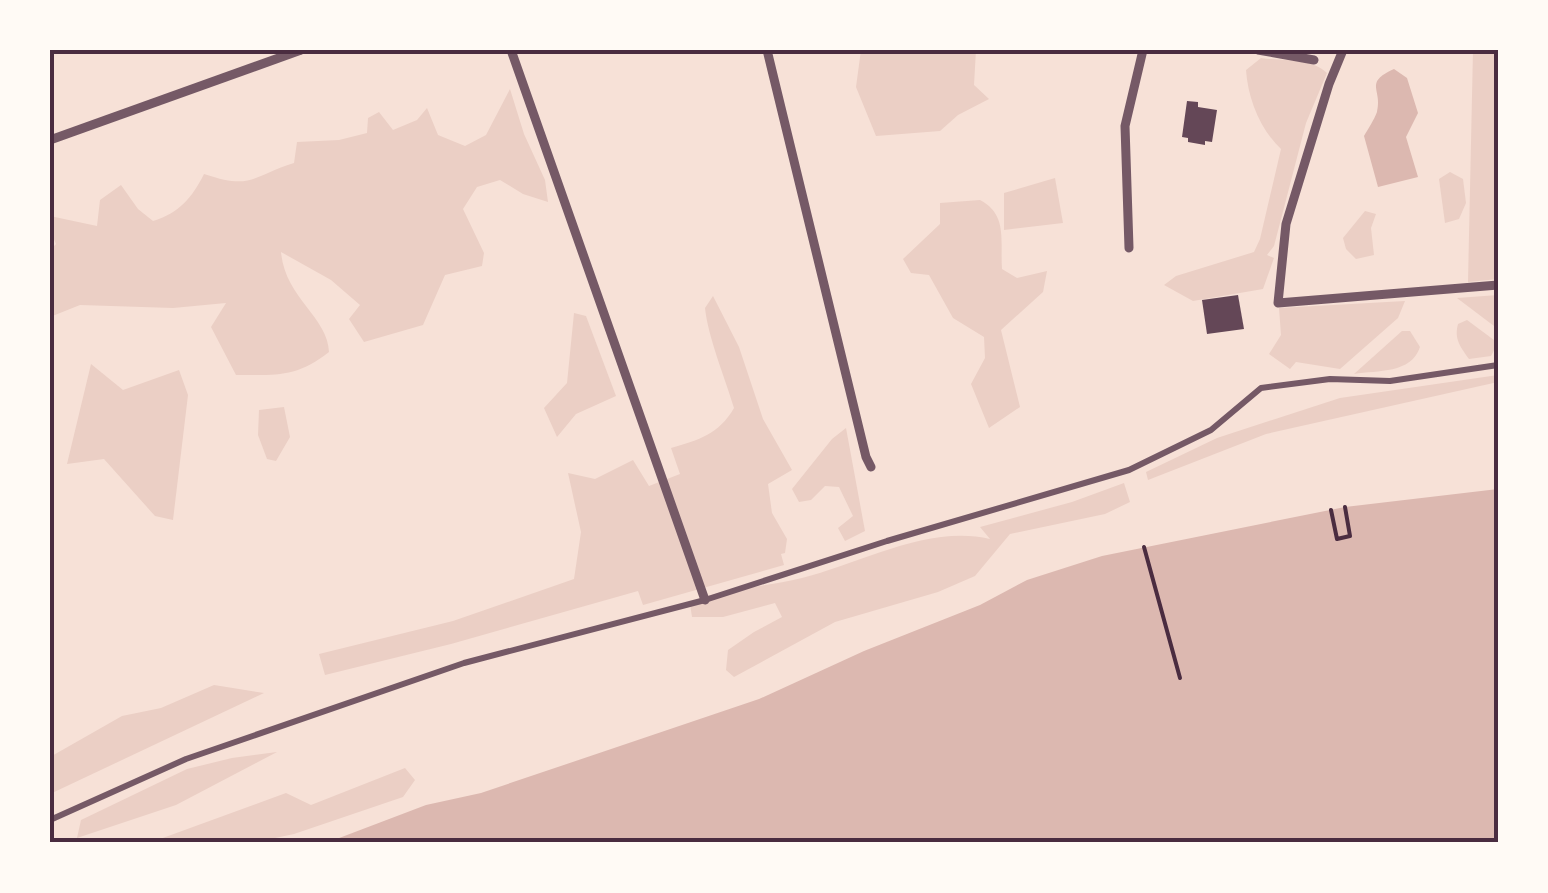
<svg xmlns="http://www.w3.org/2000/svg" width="1548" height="893" font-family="Helvetica,sans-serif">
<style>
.green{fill:#ebcfc5}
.water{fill:#dcb8b0}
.building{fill:#644757}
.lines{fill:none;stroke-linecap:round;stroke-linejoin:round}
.path{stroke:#4a2c40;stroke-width:4}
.pedestrian{stroke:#755966;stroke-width:6}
.minor{stroke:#755966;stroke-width:9}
.neatline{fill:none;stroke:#4a2c40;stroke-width:4}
</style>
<rect width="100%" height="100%" fill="#f7e1d7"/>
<g class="green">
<polygon points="861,50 976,50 974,85 989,99 958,115 940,131 876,136 856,87"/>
<polygon points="1473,50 1498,50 1498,279 1468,282"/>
<path d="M1261 58C1281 61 1312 58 1327 73L1306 123 1274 246 1267 255 1274 258 1263 289 1193 301 1164 285 1176 276 1254 252 1260 239 1281 149C1260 129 1248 99 1246 70Z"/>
<path d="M510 89 524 134 545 180 548 202 523 194 500 180 477 187 463 209 484 253 482 266 445 275 423 325 364 342 349 319 360 305 331 280 281 252C285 298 328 317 329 352 296 378 276 375 236 375L211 327 226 303 173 308 80 305 50 317V250L56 244 50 230V216L97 226 100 200 121 185 138 209 153 221C179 213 192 198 204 174 252 190 250 177 294 163L297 142 339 140 367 133 368 118 379 112 393 130 417 120 427 108 438 135 465 146 486 135Z"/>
<polygon points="1450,172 1463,179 1466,203 1459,219 1445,223 1439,179"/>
<polygon points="1055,178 1063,223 1004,230 1004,193"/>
<path d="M980 200C1008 215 1000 240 1002 269L1017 278 1047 271 1043 292 1001 330 1020 407 989 428 971 384 985 358 984 337 953 318 929 275 911 273 903 259 940 224V203Z"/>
<polygon points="1365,211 1376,214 1371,228 1374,255 1356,259 1346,249 1343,238"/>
<polygon points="1498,295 1498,329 1457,298"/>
<path d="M713 296 739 347 763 419 792 470 768 484 772 513 787 539 785 553 781 554 784 565 643 605 638 591 451 644 325 675 319 654 453 621 574 579 581 532 568 473 595 479 633 460 649 486 680 474 671 448C699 440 719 434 734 408 725 378 708 337 705 308Z"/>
<polygon points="1405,301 1398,318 1340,369 1296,362 1290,369 1269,354 1281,335 1279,308"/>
<polygon points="574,313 586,316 616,396 576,414 557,437 544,408 567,383"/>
<path d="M1467 320 1498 343 1491 356 1469 359C1460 346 1454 339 1458 324Z"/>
<path d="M1402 331H1410L1420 347C1411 374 1378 370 1354 374Z"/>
<polygon points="91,364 123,390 179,370 188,395 173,520 155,516 104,459 67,464"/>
<polygon points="1498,375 1498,382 1266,434 1148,480 1146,472 1217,438 1340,398"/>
<polygon points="284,407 290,437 276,461 267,459 258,435 259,410"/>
<polygon points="846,428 865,531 845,541 838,528 853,516 839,487 825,486 811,500 799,502 792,489 832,439"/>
<path d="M1124 483 1130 502 1105 514 1010 534 975 576 938 592 835 622 734 677 726 670 728 650 754 632 782 617 775 603 723 617H692L690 604 703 597C735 588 769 586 802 578 860 563 930 524 990 539L980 527 1072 502Z"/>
<polygon points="214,685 264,693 50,794 50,757 122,716 161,708"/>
<polygon points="277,752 176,805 77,838 81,820 187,769 232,758"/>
<polygon points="405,768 415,780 403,797 294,834 252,843 149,843 286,793 311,805"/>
</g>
<g class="water">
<path d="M1394 69 1407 78 1418 113 1406 137 1418 177 1378 187 1364 136C1368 129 1374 120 1377 112 1383 89 1363 83 1394 69Z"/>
<polygon points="1498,489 1498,843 326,843 426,805 481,793 759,699 864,651 980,605 1027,580 1102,556 1345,507"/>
</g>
<g class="building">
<polygon points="1187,101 1198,102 1198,107 1217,110 1212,142 1205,141 1205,145 1188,142 1188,138 1182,137"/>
<polygon points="1238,295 1244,329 1207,334 1202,300"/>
</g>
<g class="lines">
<g class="path">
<polyline points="1331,510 1337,539 1350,536 1345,507"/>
<polyline points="1144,547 1180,678"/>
</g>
<polyline class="pedestrian" points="50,820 186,759 464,663 705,600 887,541 1129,470 1211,430 1261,388 1330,379 1390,381 1498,365"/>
<g class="minor">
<polyline points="511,50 705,600"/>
<polyline points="767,50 866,457 871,467"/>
<polyline points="1258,50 1314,60"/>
<polyline points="1343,50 1329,84 1286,224 1278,303 1498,285"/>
<polyline points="50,140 301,50"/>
<polyline points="1129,248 1125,126 1143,50"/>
</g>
</g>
<rect width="1548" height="893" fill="none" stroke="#fffaf5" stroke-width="105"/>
<rect x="52" y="52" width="1444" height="788" class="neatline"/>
</svg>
